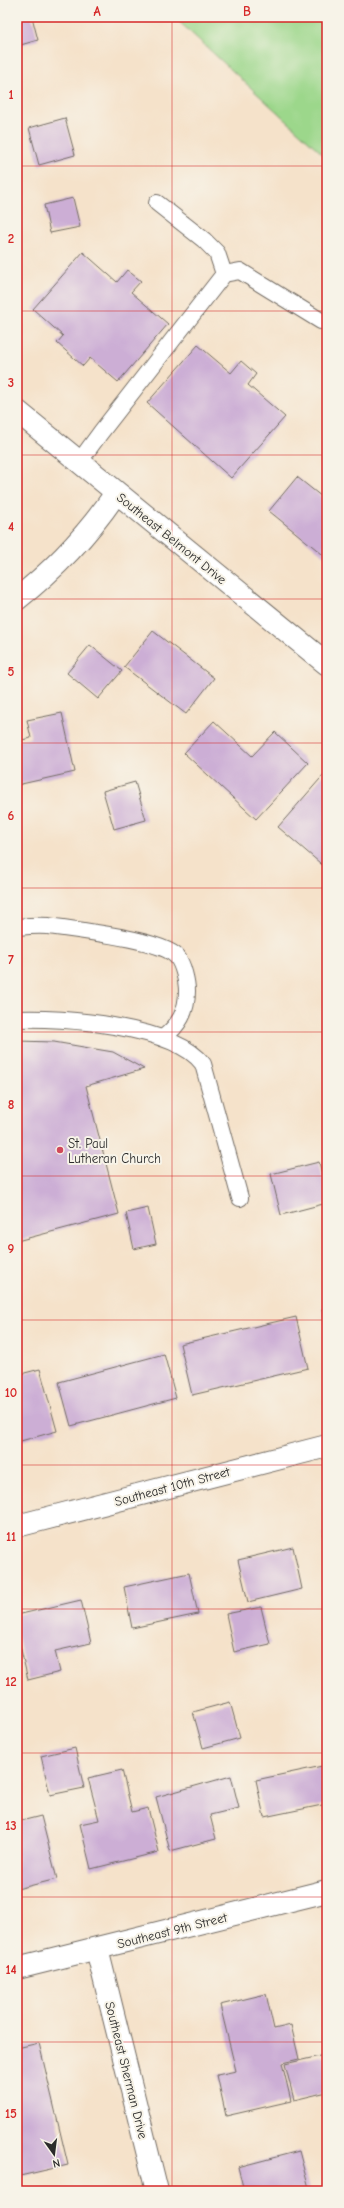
<svg xmlns="http://www.w3.org/2000/svg" width="344" height="2208" font-family="'Comic Neue',sans-serif">
<style>
.green{fill:#9cd78b;stroke:#64815b}
.building{fill:#ccaed5}
.lines{fill:none;stroke-linecap:round;stroke-linejoin:round}
.service-casing{stroke:#726b63;stroke-width:18}
.minor-casing{stroke:#726b63;stroke-width:24}
.service{stroke:#fff;stroke-width:16}
.minor{stroke:#fff;stroke-width:22}
.grid{fill:none;stroke:#d62828;stroke-width:1;stroke-opacity:0.55}
.poi-dot{fill:#d1495b;stroke:#f7f3e8;stroke-width:1.5}
.labels{text-anchor:middle;stroke-width:4;stroke-linejoin:round;paint-order:stroke}
.street-label{font-size:13px;fill:#2b2b2b;stroke:#f7f3e8}
.poi-label{font-size:13px;fill:#2b2b2b;stroke:#f7f3e8;text-anchor:start}
.neatline{fill:none;stroke:#d62828;stroke-width:1.5}
.grid-label{font-size:13px;text-anchor:middle;font-weight:bold;fill:#d62828}
</style>
<rect width="100%" height="100%" fill="#f7f3e8"/>
<filter id="ink" filterUnits="userSpaceOnUse"><feTurbulence type="fractalNoise" baseFrequency=".025" numOctaves="2"/><feDisplacementMap in="SourceGraphic" scale="8" xChannelSelector="R" yChannelSelector="G"/><feConvolveMatrix kernelMatrix="1 2 1 2 8 2 1 2 1" color-interpolation-filters="sRGB"/></filter>
<filter id="wash" filterUnits="userSpaceOnUse"><feTurbulence type="fractalNoise" baseFrequency=".012" numOctaves="4" result="noise"/><feDisplacementMap in="SourceGraphic" scale="16" xChannelSelector="R" yChannelSelector="G"/><feGaussianBlur stdDeviation="0.9" result="paint"/><feColorMatrix in="noise" values="0 0 0 0 0 0 0 0 0 0 0 0 0 0 0 0 0 1.4 0 .05"/><feComposite in="paint" operator="in"/></filter>
<g filter="url(#wash)">
<rect width="100%" height="100%" fill="#f5e2ca"/>
<polygon class="green" points="174,17 327,17 327,158"/>
<g id="blocks">
<g class="building">
<polygon points="17,17 32,17 38,40 17,46"/>
<polygon points="65,118 75,155 39,165 29,128"/>
<polygon points="73,198 80,227 50,233 44,205"/>
<polygon points="83,252 117,282 127,270 141,281 131,292 168,324 118,382 90,358 83,366 57,343 63,336 33,309"/>
<polygon points="198,345 231,373 241,361 256,374 248,385 285,417 231,478 147,403"/>
<polygon points="297,477 327,501 327,558 269,511"/>
<polygon points="153,631 214,678 186,714 124,667"/>
<polygon points="90,645 122,671 98,699 67,673"/>
<polygon points="62,713 75,772 17,785 17,741 31,738 27,720"/>
<polygon points="214,721 252,756 275,732 308,763 256,819 184,753"/>
<polygon points="327,771 327,869 278,827"/>
<polygon points="135,782 146,820 114,829 103,791"/>
<polygon points="17,1041 54,1042 113,1052 144,1069 86,1086 119,1214 17,1241"/>
<polygon points="319,1162 327,1194 327,1203 281,1215 271,1174"/>
<polygon points="148,1208 156,1244 134,1249 126,1213"/>
<polygon points="327,1307 327,1325 326,1326 322,1309"/>
<polygon points="296,1317 308,1368 192,1395 180,1344"/>
<polygon points="164,1354 176,1398 71,1426 59,1382"/>
<polygon points="40,1369 57,1431 17,1442 17,1375"/>
<polygon points="327,1533 327,1548 323,1534"/>
<polygon points="293,1547 302,1589 248,1602 238,1560"/>
<polygon points="189,1573 198,1614 132,1628 124,1587"/>
<polygon points="81,1600 91,1643 55,1651 60,1672 28,1680 17,1632 17,1615"/>
<polygon points="261,1607 270,1644 234,1652 226,1614"/>
<polygon points="230,1702 240,1738 203,1748 193,1712"/>
<polygon points="75,1748 84,1788 50,1795 41,1756"/>
<polygon points="327,1765 327,1804 264,1817 256,1780"/>
<polygon points="122,1770 132,1812 148,1808 159,1852 91,1869 80,1824 99,1820 88,1778"/>
<polygon points="231,1776 239,1808 210,1815 216,1839 170,1851 156,1797"/>
<polygon points="41,1816 57,1879 17,1889 17,1822"/>
<polygon points="266,1994 274,2029 291,2025 299,2059 282,2063 291,2101 226,2116 217,2075 236,2071 220,2005"/>
<polygon points="39,2043 68,2165 20,2176 17,2165 17,2048"/>
<polygon points="324,2055 327,2066 327,2092 294,2100 285,2064"/>
<polygon points="299,2151 309,2189 300,2191 244,2191 238,2167"/>
</g>
</g>
</g>
<g filter="url(#ink)">
<use href="#blocks" fill-opacity="0" stroke="#726b63" stroke-width="1"/>
<g class="lines">
<defs>
<g id="service">
<polyline points="157,203 204,240 217,253 224,274"/>
<polyline points="79,462 101,432 224,274 240,271 321,321"/>
<path d="M17 927C27 926 38 925 48 926 71 929 164 940 177 957 183 964 187 982 187 991 187 1012 179 1025 163 1038"/>
<path d="M17 1019C62 1017 175 1026 203 1064L240 1198"/>
</g>
<g id="minor">
<polyline points="17,411 327,664"/>
<path d="M17 599C55 569 89 533 116 493"/>
<polyline points="17,1526 327,1446"/>
<polyline points="97,1949 157,2191"/>
<polyline points="17,1968 327,1891"/>
</g>
</defs>
<use href="#service" class="service-casing"/>
<use href="#minor" class="minor-casing"/>
<use href="#service" class="service"/>
<use href="#minor" class="minor"/>
</g>
</g>
<path class="grid" d="M172 17V2191M17 166H327M17 311H327M17 455H327M17 599H327M17 743H327M17 888H327M17 1032H327M17 1176H327M17 1320H327M17 1465H327M17 1609H327M17 1753H327M17 1897H327M17 2042H327"/>
<circle class="poi-dot" cx="60" cy="1150" r="4"/>
<g class="labels">
<g class="street-label">
<text transform="translate(172 538) rotate(39)" y="5">Southeast Belmont Drive</text>
<text transform="translate(172 1486) rotate(-15)" y="5">Southeast 10th Street</text>
<text transform="translate(172 1930) rotate(-14)" y="5">Southeast 9th Street</text>
<text transform="translate(127 2070) rotate(76)" y="5">Southeast Sherman Drive</text>
</g>
<g class="poi-label">
<text x="68" y="1148">St. Paul<tspan x="68" dy="15">Lutheran Church</tspan></text>
</g>
</g>
<rect width="344" height="2208" fill="none" stroke="#f7f3e8" stroke-width="44"/>
<g transform="translate(54 2154) rotate(166)" stroke="#f7f3e8" stroke-width="3" paint-order="stroke">
<path d="M0-3L7 15L0 10L-7 15Z" fill="#2b2b2b"/>
<text y="-6" font-size="11" font-weight="bold" text-anchor="middle" fill="#2b2b2b">N</text>
</g>
<rect x="22" y="22" width="300" height="2164" class="neatline"/>
<g class="grid-label">
<text x="97" y="16">A</text>
<text x="247" y="16">B</text>
<text x="11" y="99">1</text>
<text x="11" y="243">2</text>
<text x="11" y="387">3</text>
<text x="11" y="531">4</text>
<text x="11" y="676">5</text>
<text x="11" y="820">6</text>
<text x="11" y="964">7</text>
<text x="11" y="1109">8</text>
<text x="11" y="1253">9</text>
<text x="11" y="1397">10</text>
<text x="11" y="1541">11</text>
<text x="11" y="1686">12</text>
<text x="11" y="1830">13</text>
<text x="11" y="1974">14</text>
<text x="11" y="2118">15</text>
</g>
</svg>
